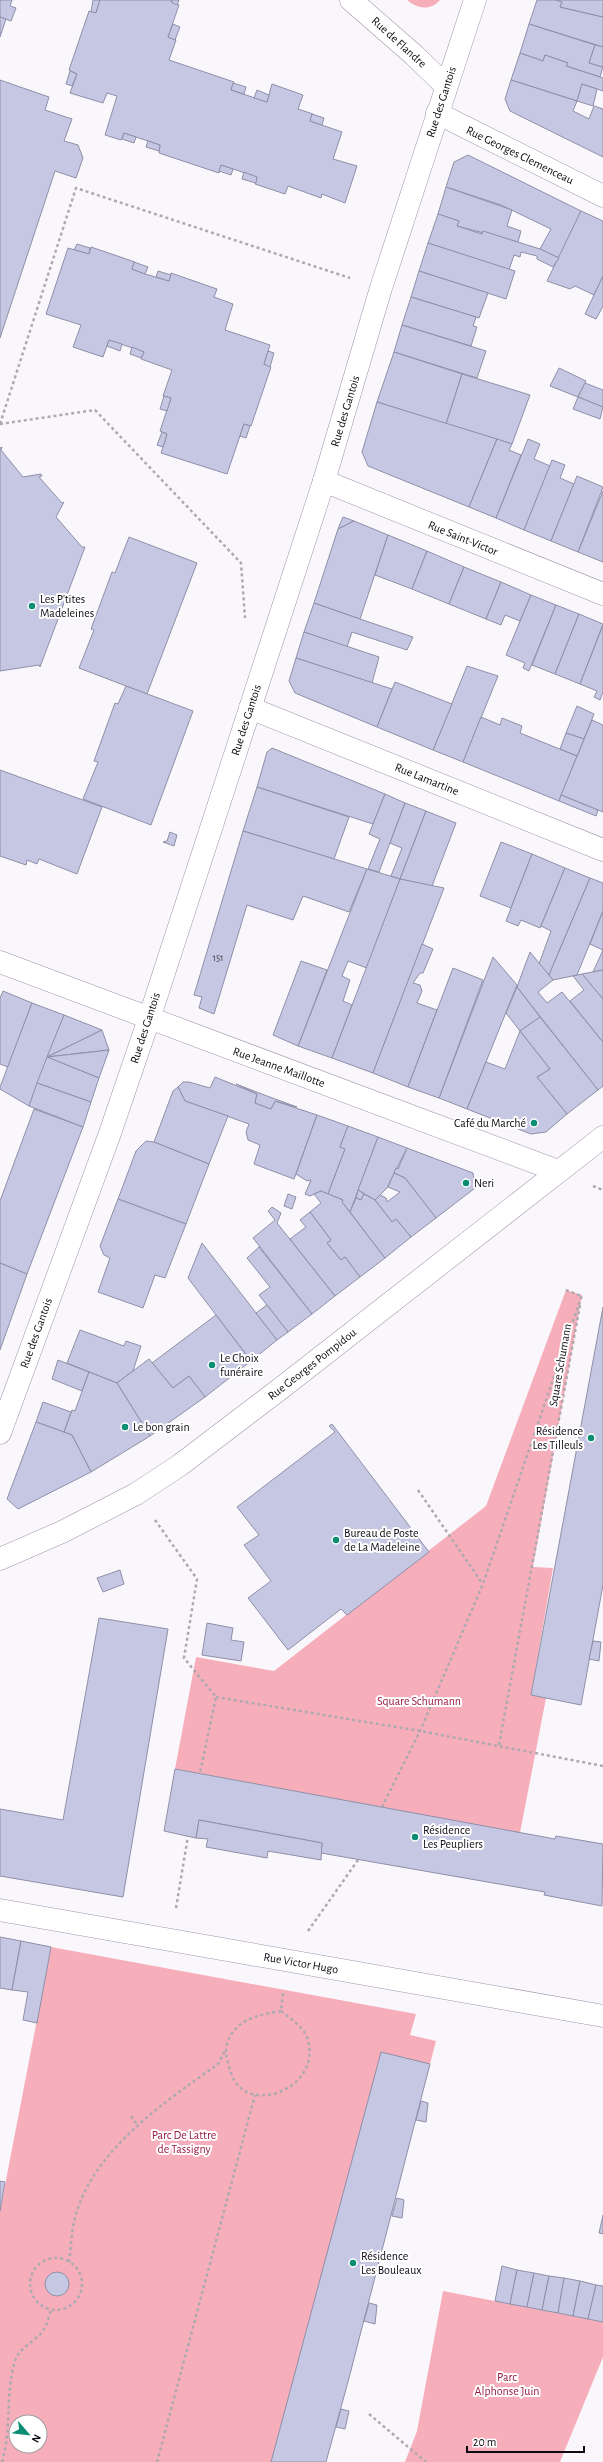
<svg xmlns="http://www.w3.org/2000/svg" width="603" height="2462" font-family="'Alegreya Sans',sans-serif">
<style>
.green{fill:#f7aebb;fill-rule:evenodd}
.building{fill:#c6c7e2;stroke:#8e8fa8}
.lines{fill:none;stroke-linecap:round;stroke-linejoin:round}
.minor-casing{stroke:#a193aa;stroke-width:23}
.tertiary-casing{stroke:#a193aa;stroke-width:23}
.path{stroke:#ada9af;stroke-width:2.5;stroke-dasharray:3 3;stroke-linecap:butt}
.minor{stroke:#fff;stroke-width:22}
.tertiary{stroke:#fff;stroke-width:22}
.poi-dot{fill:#0a8d73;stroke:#fff;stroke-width:1.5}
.labels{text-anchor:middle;stroke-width:4;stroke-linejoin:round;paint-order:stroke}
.number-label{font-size:10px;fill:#3d3946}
.street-label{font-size:12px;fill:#0f0a12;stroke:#fff}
.poi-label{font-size:12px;fill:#0f0a12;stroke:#fff;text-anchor:start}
.park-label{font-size:12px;fill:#971c44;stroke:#fff}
</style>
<rect width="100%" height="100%" fill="#faf7fc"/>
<g class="green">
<path d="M407 0H440C430 11 418 9 407 0Z"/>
<polygon points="566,1290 582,1295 533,1567 553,1568 531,1695 546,1698 520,1833 175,1769 196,1657 274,1671 486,1506"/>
<path d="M51 1947 416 2014 410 2035 436 2041 430 2064 271 2462H0V2211ZM16 2422H40V2446H16Z"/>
<polygon points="443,2291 603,2322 603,2357 560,2462 405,2462 417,2431"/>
</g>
<g class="building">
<polygon points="0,0 12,0 10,6 16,8 11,21 0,17"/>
<polygon points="93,0 100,0 96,13 91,12"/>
<polygon points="100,0 172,0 171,2 179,5 168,37 176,40 169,60 234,82 231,90 267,102 272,84 303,95 298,109 313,114 310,121 342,132 333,159 357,166 345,203 322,194 321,198 288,186 285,194 255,184 257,177 221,165 219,173 159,153 160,145 124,133 121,140 105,135 117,96 107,93 103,103 70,93 77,74 69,70 89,11 96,13"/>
<polygon points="172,0 179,0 177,5 171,2"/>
<polygon points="537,0 556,0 562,2 560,7 603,17 603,47 529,24"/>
<polygon points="556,0 603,0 603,17 560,7 562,2"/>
<polygon points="0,17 6,19 0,37"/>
<polygon points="173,24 180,27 175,40 168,37"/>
<polygon points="529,24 595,45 589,63 603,67 600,77 566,66 568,63 545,55 543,61 520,53"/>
<polygon points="595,45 603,47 603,67 589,63"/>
<polygon points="520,53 543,61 545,55 568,63 566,66 603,78 603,91 582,84 577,101 511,80"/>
<polygon points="70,71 77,74 72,86 66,84"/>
<polygon points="0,80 49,97 45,110 72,119 64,141 78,145 83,158 76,178 55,171 0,338"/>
<polygon points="511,80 577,101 573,111 589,119 594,106 603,109 603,157 510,111 505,99"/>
<polygon points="233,83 246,87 244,94 231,90"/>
<polygon points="582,84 597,89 593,106 577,101"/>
<polygon points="257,90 269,95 267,102 254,98"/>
<polygon points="312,114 324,118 322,125 310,121"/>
<polygon points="124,133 136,137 134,143 122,139"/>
<polygon points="148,141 160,145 159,151 146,147"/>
<polygon points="468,155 581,211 559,258 540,249 551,229 501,205 446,187 454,162"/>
<polygon points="221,165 233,169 231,175 219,171"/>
<polygon points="244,172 257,177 256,183 242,179"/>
<polygon points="446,187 512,210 507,226 521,231 518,242 457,226 459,221 438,214"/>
<polygon points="581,211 603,221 603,276 594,295 575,286 570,289 547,281"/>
<polygon points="438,214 459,221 457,226 482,234 483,231 540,249 559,258 553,267 537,259 537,256 521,252 520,257 514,255 509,270 428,243"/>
<polygon points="428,243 515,271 506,299 419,271"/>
<polygon points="77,244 90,248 89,254 74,250"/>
<polygon points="91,247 135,262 132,269 145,274 169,281 171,273 217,289 214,297 233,304 225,330 270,345 264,364 271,367 251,426 244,424 227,474 161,453 167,434 160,431 171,398 163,396 172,370 141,359 144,352 109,340 103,357 73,347 81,325 46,314 68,248 89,254"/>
<polygon points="134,262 148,267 145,274 132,269"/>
<polygon points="158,271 171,275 169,281 156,277"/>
<polygon points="419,271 488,293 479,318 411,297"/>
<polygon points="603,276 603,306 596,319 585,314"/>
<polygon points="411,297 476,317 473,326 477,327 471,346 402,325"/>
<polygon points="402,325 486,351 477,378 394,352"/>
<polygon points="109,340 122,344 120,351 107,346"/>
<polygon points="132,347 144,352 141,358 130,354"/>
<polygon points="268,351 274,353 270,367 264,364"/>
<polygon points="394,352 462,374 446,424 377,402"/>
<polygon points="559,368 586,381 578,397 550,386"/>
<polygon points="462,374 530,395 512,444 446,424"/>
<polygon points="585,383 603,390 603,407 578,397"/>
<polygon points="164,396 171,398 167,411 160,409"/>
<polygon points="578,397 603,407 600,419 573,409"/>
<polygon points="377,402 497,439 469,507 368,466 362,452"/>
<polygon points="244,424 250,426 246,438 240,436"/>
<polygon points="162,432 167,434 163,447 157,445"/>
<polygon points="497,439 512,444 509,450 521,455 496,518 469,507"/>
<polygon points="528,439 540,444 534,459 550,466 524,530 496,518"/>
<polygon points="2,447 1,450 23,477 41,474 42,476 39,477 62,503 64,502 56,517 82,547 85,547 40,667 39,665 0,671 0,448"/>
<polygon points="552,460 565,465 560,478 574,484 551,541 524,530"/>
<polygon points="577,476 603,487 578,552 551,541"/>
<polygon points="603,491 603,562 578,552"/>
<polygon points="343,517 354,521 338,529"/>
<polygon points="354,521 388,535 360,619 314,603 338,529"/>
<polygon points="388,535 427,551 412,589 375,575"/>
<polygon points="129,537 197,563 147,694 79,668 94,630 91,629 112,572 115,573"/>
<polygon points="427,551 464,567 449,604 412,589"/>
<polygon points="464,567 501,582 486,619 449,604"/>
<polygon points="501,582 531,595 520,621 505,615 501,625 486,619"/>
<polygon points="531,595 556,605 529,671 523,668 525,663 506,655"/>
<polygon points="314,603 360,619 413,637 407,650 352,632 347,647 304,632"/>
<polygon points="556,605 579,614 555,674 532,665"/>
<polygon points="579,614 603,624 580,684 555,674"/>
<polygon points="603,625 603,692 600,700 594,697 597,691 580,684"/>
<polygon points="304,632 379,657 372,683 296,658"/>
<polygon points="296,658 392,689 377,727 295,693 289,681"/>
<polygon points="467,666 498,676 463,762 433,750"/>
<polygon points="395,682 452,704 433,750 377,727"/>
<polygon points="126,686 193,711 151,825 83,799 98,762 94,761 115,703 118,704"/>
<polygon points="577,706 594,714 584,739 566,733"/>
<polygon points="481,717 500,725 502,718 522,726 520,733 577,756 559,801 463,762"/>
<polygon points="592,720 603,725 603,812 561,795"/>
<polygon points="566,733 584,739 577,756 560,749"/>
<polygon points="272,748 385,794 373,824 257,787 267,752"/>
<polygon points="0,770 102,807 77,874 39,859 37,864 27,860 26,865 0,856"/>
<polygon points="257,787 349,817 334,859 243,831"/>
<polygon points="385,794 405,803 379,872 368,869 380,839 369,834"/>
<polygon points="561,795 598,810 596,816 559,801"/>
<polygon points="405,803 426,811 400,879 391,876 402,848 390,843"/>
<polygon points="426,811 456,823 432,886 400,879"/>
<polygon points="243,831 367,869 349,912 303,896 293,920 247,905 214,1014 199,1008 202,997 194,995"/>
<polygon points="170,832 177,835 174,846 163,842 167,841"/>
<polygon points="501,842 532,854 511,908 480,896"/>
<polygon points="532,854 565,868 540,928 521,920 518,926 506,921"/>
<polygon points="565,868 590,878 549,975 539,964 551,931 541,926"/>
<polygon points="367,869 400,879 367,968 348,961 342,976 350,980 343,1001 352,1005 332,1058 298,1046"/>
<polygon points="590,878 603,883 603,911 577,975 553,980 549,975"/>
<polygon points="400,879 444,888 373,1073 332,1058"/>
<polygon points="603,911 603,970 593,972 603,950 590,944"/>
<polygon points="422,944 433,949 423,973 420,973 413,983 420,985 422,991 417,1003 437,1010 408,1087 373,1073"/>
<polygon points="530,952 553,980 538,992 547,1003 562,992 603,1042 603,1086 598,1090 517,987"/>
<polygon points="493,957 517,985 467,1109 439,1098"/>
<polygon points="301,961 327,970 298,1046 273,1035"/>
<polygon points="453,968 483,980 439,1098 408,1087"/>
<polygon points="603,970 603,999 582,974"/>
<polygon points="582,974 603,999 603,1042 570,1001 584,990 573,976"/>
<polygon points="517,987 540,1017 520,1031 506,1013"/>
<polygon points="3,991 32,1003 8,1067 0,1064 0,998"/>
<polygon points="32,1003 64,1015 29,1106 0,1089 0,1087"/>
<polygon points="64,1015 102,1030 47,1057"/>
<polygon points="540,1017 598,1090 567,1114 537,1077 550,1069 520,1031"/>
<polygon points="102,1030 109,1050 47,1057"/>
<polygon points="520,1031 550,1069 537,1077 567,1114 546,1132 531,1134 467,1109 486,1062 505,1069"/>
<polygon points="109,1050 99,1078 47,1057"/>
<polygon points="47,1057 99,1078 91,1102 37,1083"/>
<polygon points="215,1077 257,1094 255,1103 271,1109 275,1101 317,1115 294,1179 254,1164 260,1145 248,1140 246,1132 249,1124 185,1101 178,1087 183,1082 189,1082 210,1088"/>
<polygon points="37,1083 91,1102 83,1127 29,1106"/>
<polygon points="236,1084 267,1096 297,1107 275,1101 271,1109 255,1103 257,1094"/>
<polygon points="178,1087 185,1101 228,1116 209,1164 154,1142 173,1091"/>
<polygon points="34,1109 83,1127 27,1274 0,1263 0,1201"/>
<polygon points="317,1115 348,1126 340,1147 345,1149 328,1194 321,1191 310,1196 305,1194 311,1180 307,1181 296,1174"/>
<polygon points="348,1126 378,1137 350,1212 342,1202 343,1200 328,1194 345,1149 340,1147"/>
<polygon points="378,1137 407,1148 387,1188 375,1200 358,1190"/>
<polygon points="146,1141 154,1142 209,1164 186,1224 118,1199 136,1151"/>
<polygon points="407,1148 473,1173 475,1188 436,1218 405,1178 394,1173 396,1168 398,1169"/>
<polygon points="394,1173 405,1178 436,1218 411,1237 396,1219 392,1222 375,1200 380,1195 386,1198 387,1202 400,1192 388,1187"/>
<polygon points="358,1190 364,1194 361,1200 356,1198"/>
<polygon points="321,1191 343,1200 342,1202 385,1258 360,1277 345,1257 341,1260 327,1243 331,1240 310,1212 321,1203 314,1194"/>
<polygon points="288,1194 296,1197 292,1209 284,1206"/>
<polygon points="364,1194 375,1200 392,1222 396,1219 411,1237 385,1258 350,1212 356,1198 361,1200"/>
<polygon points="118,1199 186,1224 165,1278 155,1275 143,1308 98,1292 110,1258 104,1255 100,1246"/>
<polygon points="272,1207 281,1213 277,1223 335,1296 312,1314 253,1238 275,1220 268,1211"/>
<polygon points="310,1212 331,1240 327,1243 341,1260 345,1257 360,1277 335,1296 290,1239 306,1227 300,1220"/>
<polygon points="202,1243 277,1340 251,1361 188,1278"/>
<polygon points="259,1247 312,1314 288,1332 259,1295 270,1287 247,1258"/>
<polygon points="0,1263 27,1274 0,1350"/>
<polygon points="267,1305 288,1332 277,1340 256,1313"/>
<polygon points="603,1307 603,1585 581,1705 531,1695"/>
<polygon points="216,1315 251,1361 205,1397 189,1376 173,1388 152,1363"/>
<polygon points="80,1330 124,1346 126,1341 141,1346 133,1371 117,1383 67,1363"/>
<polygon points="149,1359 173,1388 189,1376 205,1397 150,1436 117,1383"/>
<polygon points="58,1360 89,1372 82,1391 52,1379"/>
<polygon points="89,1372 117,1383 150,1436 91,1472 72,1435 64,1432 72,1410 75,1411"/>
<polygon points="43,1402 71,1412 64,1432 36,1422"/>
<polygon points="36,1422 72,1435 91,1472 18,1509 7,1499"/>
<polygon points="332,1424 429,1552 347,1615 341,1609 288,1650 248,1598 271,1581 244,1545 259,1535 237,1507 335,1432 329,1426"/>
<polygon points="120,1570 124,1584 103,1592 97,1578"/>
<polygon points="99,1618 168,1629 123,1897 0,1876 0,1809 63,1820"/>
<polygon points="207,1623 233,1628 231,1640 244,1642 241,1661 202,1655"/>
<polygon points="593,1641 601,1642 599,1661 589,1659"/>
<polygon points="175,1769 555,1839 556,1836 603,1844 602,1906 544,1895 545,1892 321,1853 322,1843 199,1820 196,1838 164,1831"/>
<polygon points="199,1820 322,1843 321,1860 268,1851 267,1858 206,1847 208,1839 196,1838"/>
<polygon points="0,1937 21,1941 12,1990 0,1988"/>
<polygon points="21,1941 51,1947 37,2023 23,2020 28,1992 12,1990"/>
<polygon points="381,2052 430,2064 349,2378 326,2462 271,2462"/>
<polygon points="421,2101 428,2103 426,2122 416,2120"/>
<polygon points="0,2181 5,2182 0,2211"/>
<polygon points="397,2198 404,2200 402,2218 392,2216"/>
<polygon points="603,2215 603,2234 599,2233"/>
<polygon points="502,2266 517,2270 510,2304 495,2301"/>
<polygon points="517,2270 534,2273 527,2307 510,2304"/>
<circle cx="57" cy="2284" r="12"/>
<polygon points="534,2273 549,2276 542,2310 527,2307"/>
<polygon points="549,2276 564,2278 558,2313 542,2310"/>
<polygon points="564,2278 580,2281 573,2316 558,2313"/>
<polygon points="580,2281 596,2285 588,2319 573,2316"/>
<polygon points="596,2285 603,2286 603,2322 588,2319"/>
<polygon points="369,2303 377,2305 375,2324 364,2321"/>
<polygon points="341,2409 349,2411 345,2429 336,2427"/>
</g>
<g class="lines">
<defs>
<g id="minor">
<polyline points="351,0 414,55 446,86"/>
<polyline points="437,113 603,196"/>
<polyline points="324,481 603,594"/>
<polyline points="250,708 603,850"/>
<polyline points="0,962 558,1171"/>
<polyline points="0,1433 109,1136 149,1019 324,481 381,288 475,0"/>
<polyline points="0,1910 603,2016"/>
</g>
<polyline id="tertiary" points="0,1559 62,1532 136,1494 180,1465 280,1389 603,1137"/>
</defs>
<use href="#minor" class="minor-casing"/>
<use href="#tertiary" class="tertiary-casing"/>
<g class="path">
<polyline points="0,424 76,188 350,278"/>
<polyline points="0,424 95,410 241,563 245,618"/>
<polyline points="593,1186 603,1190"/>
<polyline points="566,1290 581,1296"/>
<polyline points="418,1490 482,1583"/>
<polyline points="155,1520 197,1579 184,1658 216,1697 200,1773"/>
<polyline points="216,1697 420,1731 603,1766"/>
<polyline points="499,1745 580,1305"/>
<polyline points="382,1807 420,1731 483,1584 582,1295"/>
<polyline points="176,1908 188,1836"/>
<polyline points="308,1931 358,1860"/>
<path d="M281 2011C261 2014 236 2019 228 2041 224 2052 227 2059 230 2070 243 2120 325 2089 307 2037 303 2027 289 2017 281 2011L283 1993"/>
<polyline points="131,2116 138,2126"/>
<circle cx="56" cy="2284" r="26"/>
<path d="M69 2262C71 2249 71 2235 74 2222 89 2153 163 2103 218 2064L225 2051"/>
<polyline points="369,2414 426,2462"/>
<path d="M2 2462C12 2429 5 2393 15 2361 19 2348 34 2342 42 2332 47 2325 49 2317 51 2309"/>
<polyline points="157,2462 255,2095"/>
</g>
<use href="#minor" class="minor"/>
<use href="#tertiary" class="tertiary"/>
</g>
<g class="poi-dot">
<circle cx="32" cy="606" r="4"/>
<circle cx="534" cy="1123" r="4"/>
<circle cx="466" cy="1183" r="4"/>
<circle cx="212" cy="1365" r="4"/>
<circle cx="125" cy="1427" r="4"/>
<circle cx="591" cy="1438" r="4"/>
<circle cx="336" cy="1540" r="4"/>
<circle cx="415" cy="1837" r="4"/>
<circle cx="353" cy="2263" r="4"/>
</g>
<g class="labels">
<g class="number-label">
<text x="218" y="961">151</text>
</g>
<g class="street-label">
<text transform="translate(399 42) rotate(42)" y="4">Rue de Flandre</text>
<text transform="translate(441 102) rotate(-72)" y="4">Rue des Gantois</text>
<text transform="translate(520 155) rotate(26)" y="4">Rue Georges Clemenceau</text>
<text transform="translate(345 411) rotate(-73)" y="4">Rue des Gantois</text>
<text transform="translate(463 538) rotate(22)" y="4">Rue Saint-Victor</text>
<text transform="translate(246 720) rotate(-72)" y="4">Rue des Gantois</text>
<text transform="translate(427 779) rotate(22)" y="4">Rue Lamartine</text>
<text transform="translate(145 1028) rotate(-72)" y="4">Rue des Gantois</text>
<text transform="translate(279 1067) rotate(20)" y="4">Rue Jeanne Maillotte</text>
<text transform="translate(36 1333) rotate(-70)" y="4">Rue des Gantois</text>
<text transform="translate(312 1364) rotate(-38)" y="4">Rue Georges Pompidou</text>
<text transform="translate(560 1365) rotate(-80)" y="4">Square Schumann</text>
<text transform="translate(301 1963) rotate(10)" y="4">Rue Victor Hugo</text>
</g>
<g class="poi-label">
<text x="40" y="603">Les P'tites<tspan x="40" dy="14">Madeleines</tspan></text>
<text x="526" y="1127" text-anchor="end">Café du Marché</text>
<text x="474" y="1187">Neri</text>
<text x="220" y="1362">Le Choix<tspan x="220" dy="14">funéraire</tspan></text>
<text x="133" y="1431">Le bon grain</text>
<text x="583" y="1435" text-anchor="end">Résidence<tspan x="583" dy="14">Les Tilleuls</tspan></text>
<text x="344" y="1537">Bureau de Poste<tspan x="344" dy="14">de La Madeleine</tspan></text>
<text x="423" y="1834">Résidence<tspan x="423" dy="14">Les Peupliers</tspan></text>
<text x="361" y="2260">Résidence<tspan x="361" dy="14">Les Bouleaux</tspan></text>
</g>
<g class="park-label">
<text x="419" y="1705">Square Schumann</text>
<text x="184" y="2139">Parc De Lattre<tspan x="184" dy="14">de Tassigny</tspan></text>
<text x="507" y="2381">Parc<tspan x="507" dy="14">Alphonse Juin</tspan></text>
</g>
</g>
<g transform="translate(28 2434) rotate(118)"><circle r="19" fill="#ffffff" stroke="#9f9da0"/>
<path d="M0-3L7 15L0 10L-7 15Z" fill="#0a8d73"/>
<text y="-6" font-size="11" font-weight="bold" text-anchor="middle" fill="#0f0a12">N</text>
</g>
<path d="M467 2446v6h117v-6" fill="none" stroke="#0f0a12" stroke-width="2"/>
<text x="473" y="2446" font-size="12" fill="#0f0a12" stroke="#ffffff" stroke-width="3" paint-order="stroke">20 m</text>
</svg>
